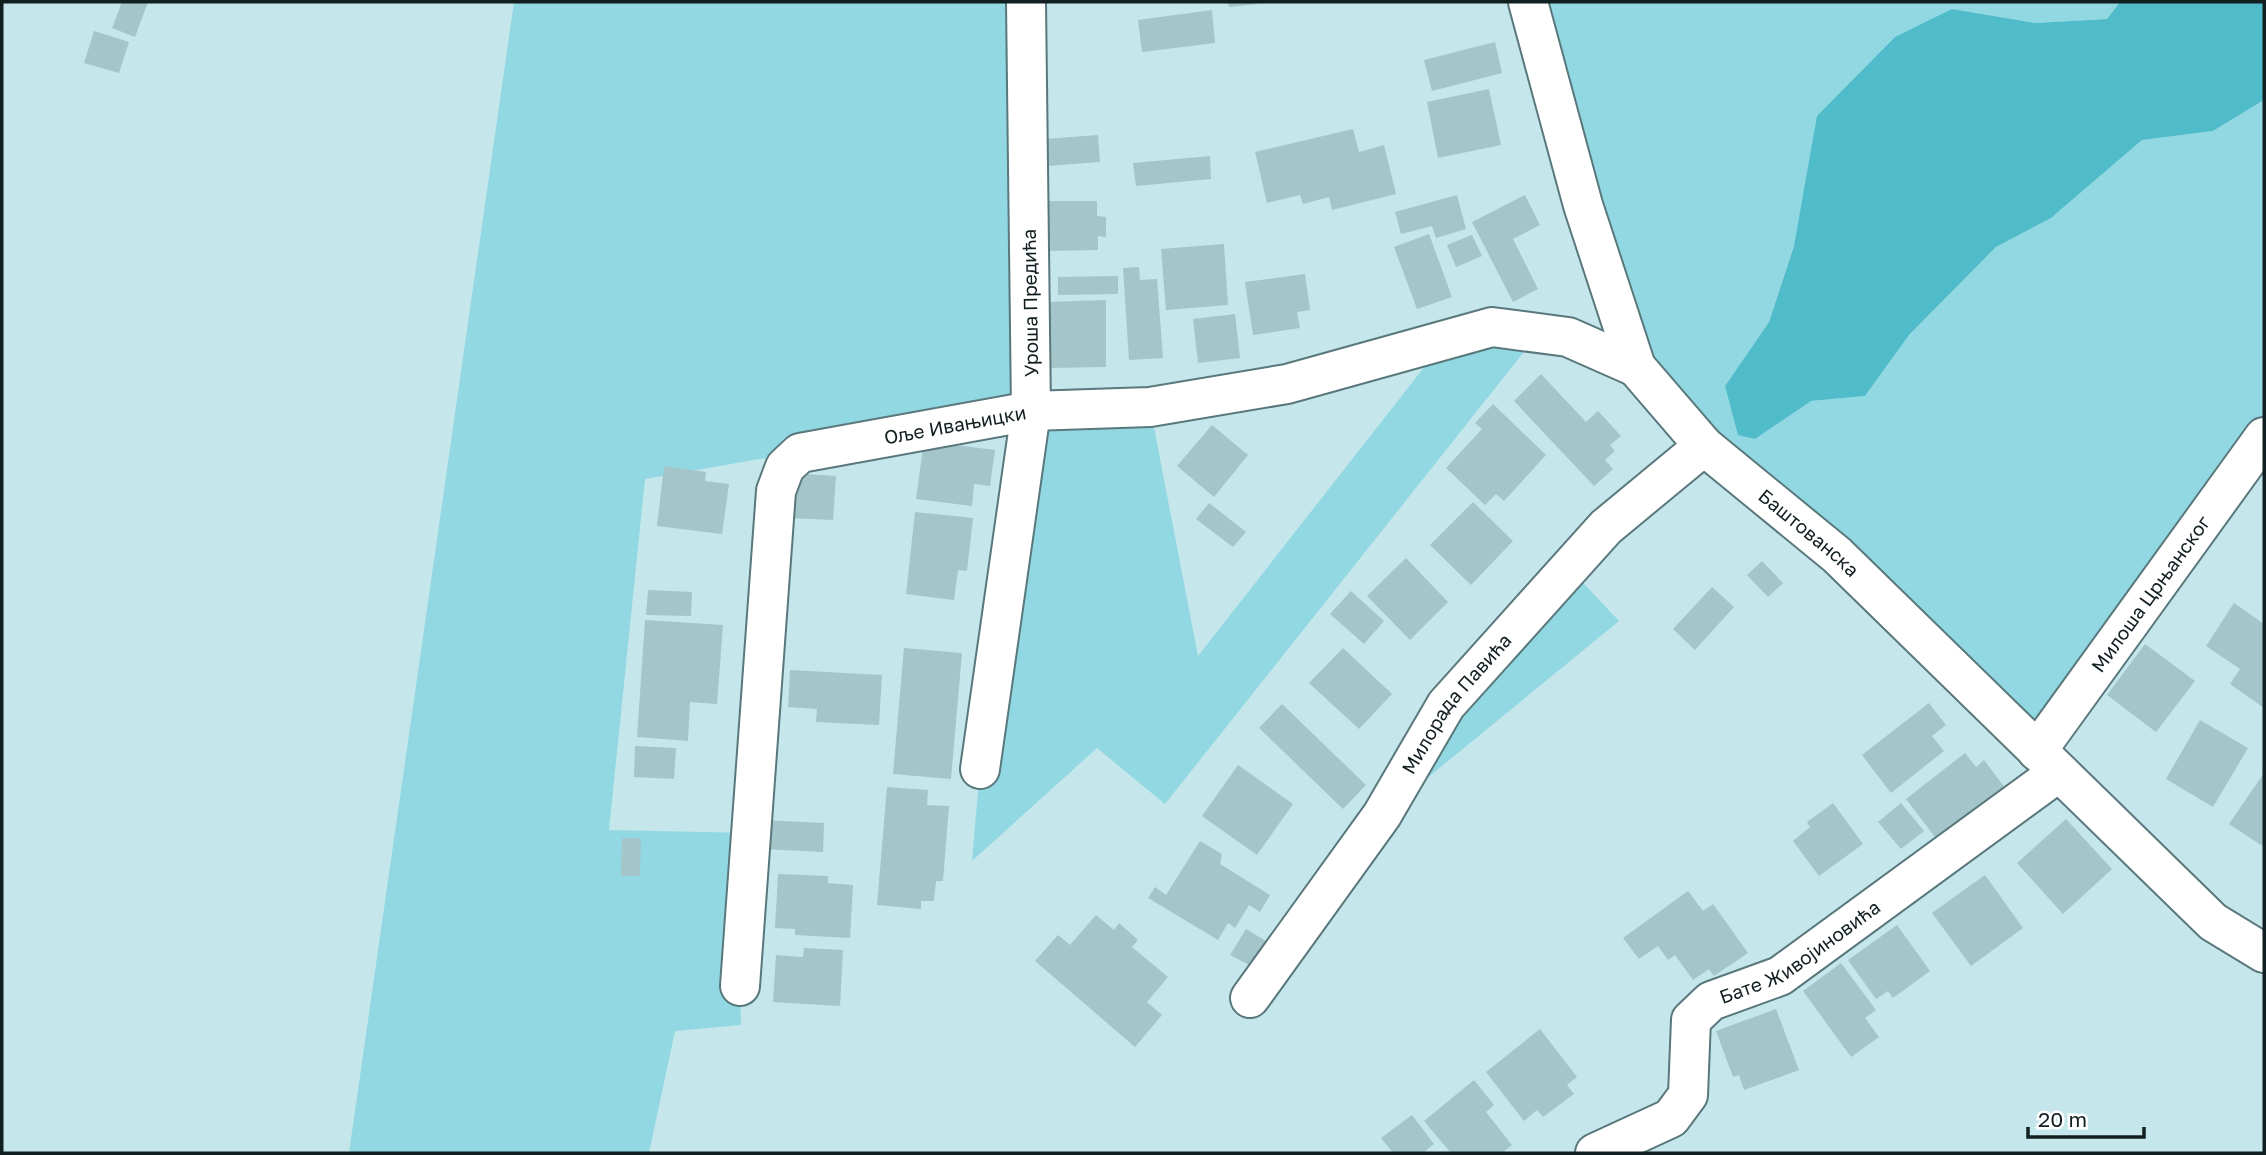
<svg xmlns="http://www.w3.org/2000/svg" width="2266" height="1155" font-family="'Golos Text',sans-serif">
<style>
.green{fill:#92d8e2}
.forest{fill:#50bcca}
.building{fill:#a4c5c9}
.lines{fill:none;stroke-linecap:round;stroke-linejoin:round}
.minor-casing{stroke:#59787c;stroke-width:42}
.minor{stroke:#fff;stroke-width:38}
.labels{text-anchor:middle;stroke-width:7;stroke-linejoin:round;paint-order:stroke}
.street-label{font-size:19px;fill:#121f21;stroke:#fff}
</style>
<rect width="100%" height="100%" fill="#c5e6eb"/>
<g class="green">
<polygon points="514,2 1026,2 1031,411 1150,407 1198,656 1447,338 1539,333 1165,804 1097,748 972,861 980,769 1031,412 645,479 609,830 752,833 740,986 741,1025 675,1031 649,1153 349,1153"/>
<polygon points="1528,2 2120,2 2107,19 2035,23 1952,9 1794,246 1769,322 1725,386 1755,439 1811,401 1865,396 1909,335 1996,247 2051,218 2142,140 2213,131 2264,100 2264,437 2037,751 1636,367"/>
<polygon points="1569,568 1619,621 1382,815"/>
</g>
<polygon class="forest" points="2120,2 2264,2 2264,100 2213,131 2142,140 2051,218 1996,247 1909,335 1865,396 1811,401 1755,439 1738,435 1725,386 1769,322 1794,246 1817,116 1895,37 1952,9 2035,23 2107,19"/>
<g class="building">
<polygon points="122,2 148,2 135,37 112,28"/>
<polygon points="1228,2 1257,2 1257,4 1229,7"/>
<polygon points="1212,10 1215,43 1142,52 1138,20"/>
<polygon points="94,31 129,42 119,73 84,63"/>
<polygon points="1495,42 1502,73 1432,91 1424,60"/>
<polygon points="1489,89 1501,145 1438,158 1427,102"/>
<polygon points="1353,129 1359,152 1384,145 1396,194 1332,210 1329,197 1303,204 1300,195 1267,203 1255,152"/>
<polygon points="1098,135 1100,162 1047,166 1045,139"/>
<polygon points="1210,156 1211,179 1136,186 1133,163"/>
<polygon points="1457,195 1466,229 1436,238 1432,226 1401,234 1395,212"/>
<polygon points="1525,195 1540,225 1513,239 1538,289 1513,302 1472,222"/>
<polygon points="1048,201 1097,201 1097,216 1106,217 1106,237 1098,236 1098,250 1048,251"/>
<polygon points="1429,234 1452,297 1417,309 1394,247"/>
<polygon points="1472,235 1482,256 1456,267 1447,245"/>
<polygon points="1224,244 1228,305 1166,310 1161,249"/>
<polygon points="1139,267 1140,280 1157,279 1163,358 1129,360 1123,268"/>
<polygon points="1305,274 1310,310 1297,312 1300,328 1253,335 1245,282"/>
<polygon points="1118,276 1118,294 1058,295 1058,277"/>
<polygon points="1106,300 1106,367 1047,368 1047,302"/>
<polygon points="1235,314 1240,358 1198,363 1193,319"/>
<polygon points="1541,374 1586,422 1598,411 1621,436 1610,445 1615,451 1605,460 1613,469 1594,486 1514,401"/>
<polygon points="1493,404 1546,455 1504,501 1496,494 1485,505 1446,468 1482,429 1475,423"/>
<polygon points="1212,425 1248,455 1214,497 1177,466"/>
<polygon points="924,441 995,450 990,486 974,484 972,506 916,499"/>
<polygon points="664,466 706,472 705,481 729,484 722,534 657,526"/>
<polygon points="791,473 836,476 833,520 788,518"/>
<polygon points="1473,502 1513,541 1471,585 1430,545"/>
<polygon points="1209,503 1246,532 1233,547 1196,519"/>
<polygon points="915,512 973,518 967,571 958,570 954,600 906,594"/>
<polygon points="1406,558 1448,602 1410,640 1367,596"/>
<polygon points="1762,561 1783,583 1768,597 1747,575"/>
<polygon points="1712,587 1734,607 1695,650 1673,629"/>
<polygon points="648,590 692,592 691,616 646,615"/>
<polygon points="1351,591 1384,621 1364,644 1330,614"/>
<polygon points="2234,603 2264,624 2264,708 2230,684 2240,669 2206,646"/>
<polygon points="645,620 723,625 717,704 690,702 688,741 637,737"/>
<polygon points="2145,644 2195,681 2156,732 2107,695"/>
<polygon points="904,648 962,653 951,779 893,774"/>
<polygon points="1343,648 1392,694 1359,729 1309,683"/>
<polygon points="790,670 882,675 879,725 816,722 817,709 788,707"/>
<polygon points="1929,703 1946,725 1932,736 1944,751 1891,793 1862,755"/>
<polygon points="1282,704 1366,785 1343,809 1259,728"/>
<polygon points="2200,720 2248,748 2213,807 2166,779"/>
<polygon points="635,746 676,748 674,779 634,777"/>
<polygon points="1965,753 1976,767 1984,760 2009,793 1941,845 1906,799"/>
<polygon points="1238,765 1293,804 1257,855 1202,816"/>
<polygon points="2264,773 2264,847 2229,824"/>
<polygon points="887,787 928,790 927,805 949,806 943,881 936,881 934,901 921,901 921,909 877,905"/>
<polygon points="1833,803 1863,844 1819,876 1793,841 1810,827 1807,822"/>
<polygon points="1901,803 1924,831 1901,849 1878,822"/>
<polygon points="2066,819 2112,869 2063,914 2017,863"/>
<polygon points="763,820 824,823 823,852 761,849"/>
<polygon points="622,838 641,838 640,876 621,876"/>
<polygon points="1200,841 1222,854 1220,864 1270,895 1260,912 1249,905 1235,928 1228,923 1218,940 1148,898 1155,887 1166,895"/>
<polygon points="778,874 828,876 828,883 853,885 850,938 795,935 795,929 775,928"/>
<polygon points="1985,875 2023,928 1971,966 1932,913"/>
<polygon points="1688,891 1703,911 1713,904 1748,953 1714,976 1709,969 1693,980 1675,955 1668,960 1658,946 1639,959 1623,938"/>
<polygon points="1096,915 1114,930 1119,923 1138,940 1132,947 1168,977 1147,1002 1162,1015 1135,1047 1035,961 1058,935 1070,945"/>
<polygon points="1897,925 1930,971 1893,998 1888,991 1876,999 1848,960"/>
<polygon points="1246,929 1266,941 1251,966 1230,955"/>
<polygon points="804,948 843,950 840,1006 773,1002 776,955 803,957"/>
<polygon points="1841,963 1876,1010 1865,1018 1879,1037 1851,1057 1803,991"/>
<polygon points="1776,1009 1799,1070 1744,1090 1739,1075 1733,1077 1716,1031"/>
<polygon points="1540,1029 1577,1077 1567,1085 1574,1094 1543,1117 1537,1110 1524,1121 1486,1072"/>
<polygon points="1474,1080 1494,1105 1486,1112 1512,1145 1502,1153 1451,1153 1424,1121"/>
<polygon points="1412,1115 1434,1144 1423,1153 1393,1153 1381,1138"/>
</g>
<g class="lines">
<defs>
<g id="minor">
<path id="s1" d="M1528 2 1583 205 1636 367 1704 446 1837 555 2213 922 2264 953"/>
<path id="s2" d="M2037 751 2264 437"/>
<polyline points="980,769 1031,411 1026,2"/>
<path id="s3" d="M740 986 776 491 785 467 800 453 1031 411 1150 407 1287 384 1492 327 1568 337 1636 367"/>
<path id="s4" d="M1250 998 1382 815 1446 705 1606 527 1704 446"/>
<path id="s5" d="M1595 1153 1671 1118 1688 1095 1691 1020 1711 1001 1780 976 2059 772"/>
</g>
</defs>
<use href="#minor" class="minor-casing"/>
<use href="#minor" class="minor"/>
</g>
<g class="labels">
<g class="street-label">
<text transform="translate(1030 303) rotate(-91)" y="7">Уроша Предића</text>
<text dy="7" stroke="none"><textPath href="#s3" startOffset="700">Оље Ивањицки</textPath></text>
<text dy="7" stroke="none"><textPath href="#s1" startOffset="621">Баштованска</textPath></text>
<text dy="7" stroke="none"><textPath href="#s2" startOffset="194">Милоша Црњанског</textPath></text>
<text dy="7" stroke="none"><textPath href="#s4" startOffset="360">Милорада Павића</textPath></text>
<text dy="7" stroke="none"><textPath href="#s5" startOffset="317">Бате Живојиновића</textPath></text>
</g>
</g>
<rect width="2266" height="1155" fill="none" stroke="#121f21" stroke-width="7"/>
<path d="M2028 1127v10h116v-10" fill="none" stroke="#121f21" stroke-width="3.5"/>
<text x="2038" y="1127" font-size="21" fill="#121f21" stroke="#ffffff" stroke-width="5" paint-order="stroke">20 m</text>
</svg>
